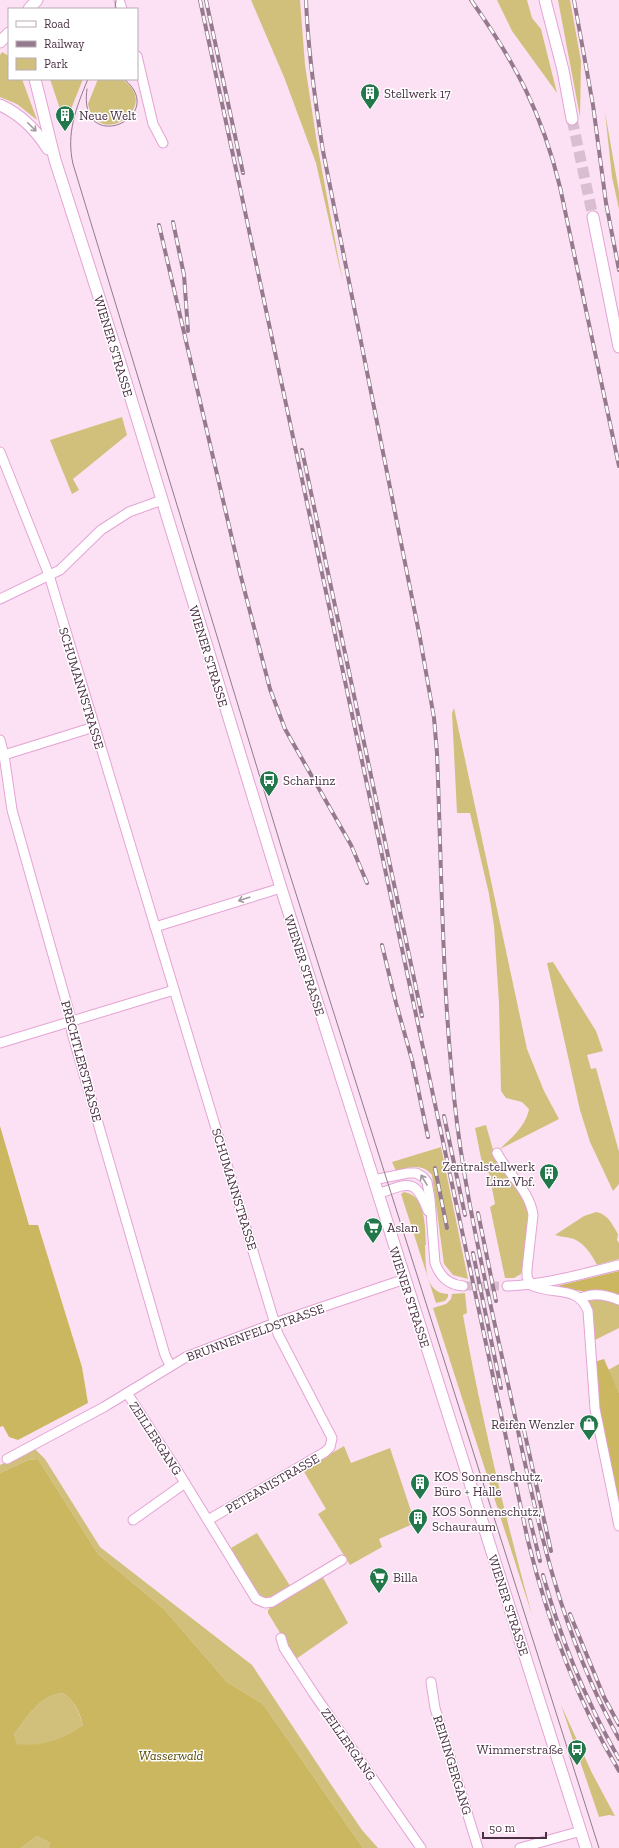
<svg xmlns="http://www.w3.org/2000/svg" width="619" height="1848" font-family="'Zilla Slab',serif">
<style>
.green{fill:#d1c07c}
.forest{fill:#ccb761;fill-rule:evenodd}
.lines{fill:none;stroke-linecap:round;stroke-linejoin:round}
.minor-tunnel{stroke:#d9bed1;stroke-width:9;stroke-dasharray:9 4.5;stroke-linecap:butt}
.major-tunnel{stroke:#d9bed1;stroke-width:11;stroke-dasharray:11 5.5;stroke-linecap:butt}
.minor-casing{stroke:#e4a3d4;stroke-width:11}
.major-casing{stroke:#e4a3d4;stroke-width:13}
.minor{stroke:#fff;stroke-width:9}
.major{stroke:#fff;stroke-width:11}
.tram{stroke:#957a8e;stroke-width:1}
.rail-casing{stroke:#957a8e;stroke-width:4}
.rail{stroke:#fff;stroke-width:2.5;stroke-dasharray:8;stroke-linecap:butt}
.oneway{stroke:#a598a2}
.labels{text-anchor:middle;stroke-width:3;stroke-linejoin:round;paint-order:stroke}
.poi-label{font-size:13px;fill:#4b3044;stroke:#fff;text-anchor:start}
.street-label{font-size:13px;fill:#4b3044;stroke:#fff}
.park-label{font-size:13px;font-style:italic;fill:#5b4c06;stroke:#fff}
</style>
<rect width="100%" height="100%" fill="#fce1f4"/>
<g class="green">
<polygon points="251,0 300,0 305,65 317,143 343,283 316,163 284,77"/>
<polygon points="497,0 527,0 532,18 541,29 557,93 512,31"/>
<polygon points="558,0 570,0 581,61 580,117"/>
<polygon points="2,52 9,56 9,79 22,79 37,120 17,104 0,97 0,55"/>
<polygon points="50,79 83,79 65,124"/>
<path d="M98 79H122C164 107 97 151 88 104Z"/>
<polygon points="605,112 619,192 619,209 612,177"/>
<polygon points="122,417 127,435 73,479 79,490 72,494 50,440"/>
<path d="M454 708 527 1049 544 1091 559 1119 500 1149C512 1137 526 1126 529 1109L522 1102 506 1098 501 1091 499 1003 494 926 489 894 470 813H457L452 713Z"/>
<polygon points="553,962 596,1031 603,1051 587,1055 591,1069 596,1068 619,1152 619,1184 613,1191 590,1142 580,1110 547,963"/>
<polygon points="486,1125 494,1153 525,1198 530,1213 525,1243 523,1269 521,1274 514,1278 505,1278 490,1207 495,1204 489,1173 483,1168 475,1128"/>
<path d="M441 1147 468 1279 453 1275 444 1264 432 1175C422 1163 410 1167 396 1171L392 1162Z"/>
<path d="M404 1192C426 1195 425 1227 426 1245H425C426 1263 423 1293 448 1294V1297L445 1301 436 1303 401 1194Z"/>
<path d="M596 1212C608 1214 612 1224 618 1234L617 1240 619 1243V1259L597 1265C592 1255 585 1244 574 1239 568 1237 561 1237 555 1235L584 1216Z"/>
<path d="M465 1293 467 1313 463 1315C481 1416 505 1516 532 1615L433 1308 446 1304 451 1299 452 1294Z"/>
<polygon points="591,1297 619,1303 619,1328 595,1340 593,1317 588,1301"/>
<polygon points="619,1364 619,1393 608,1370"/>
<polygon points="344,1446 351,1463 390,1448 415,1523 379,1539 382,1547 350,1565 318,1514 326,1509 303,1470"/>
<polygon points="35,1449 45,1459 100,1547 252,1665 334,1789 362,1830 378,1848 363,1848 263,1704 227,1682 164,1609 98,1554 38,1459 28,1460 0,1473 0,1465"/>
<path d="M257 1533 292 1589C285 1593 275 1600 266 1598 253 1595 238 1560 231 1548Z"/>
<polygon points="322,1576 348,1623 296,1659 268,1613 268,1610 272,1606"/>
<path d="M63 1693C75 1701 79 1712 83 1725 62 1739 44 1747 17 1745L14 1734C28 1717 39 1695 63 1693Z"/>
<polygon points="561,1705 592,1773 615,1816 609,1815 599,1817"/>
<polygon points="37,1836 50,1843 48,1848 21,1848"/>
</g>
<g class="forest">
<polygon points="0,1126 29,1225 38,1225 82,1367 88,1403 18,1440 9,1437 3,1426 0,1427"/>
<polygon points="619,1271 619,1297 556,1287 561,1285"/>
<polygon points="604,1359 619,1393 619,1509 599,1411 594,1362"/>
<path d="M38 1459 98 1554 164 1609 227 1682 263 1704 363 1848H48L50 1843 37 1836 21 1848H0V1473L28 1460ZM63 1693C75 1701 80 1713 83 1725 62 1739 43 1747 17 1744L14 1734C28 1717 39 1695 63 1693Z"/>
</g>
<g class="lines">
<polyline class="minor-tunnel" points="463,1286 507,1286"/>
<polyline class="major-tunnel" points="572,119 593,217"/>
<defs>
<g id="minor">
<polyline points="119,0 122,9"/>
<polyline points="137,56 153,124 163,143"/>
<polyline points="0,452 49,575 278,1334 332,1438 330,1447 325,1452 208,1520"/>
<polyline points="0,599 60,570 101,530 129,512 162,500"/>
<polyline points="0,740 4,755 12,810 69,1012 72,1033 165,1355 170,1365"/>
<polyline points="4,755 94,727"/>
<polyline points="155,927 281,888"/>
<polyline points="0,1043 174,990"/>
<path d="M497 1153C508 1174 530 1191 533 1215L527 1269V1277L531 1285C552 1296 578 1284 588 1311L595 1409 619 1526"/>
<path d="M373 1180 408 1173H416L423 1177 427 1182 430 1199 435 1263C440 1277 449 1285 463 1286"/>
<path d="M378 1194C408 1183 415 1177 428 1211"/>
<path d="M507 1286C545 1285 581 1274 619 1265"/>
<path d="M581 1298C593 1292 607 1295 619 1300"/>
<polyline points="127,1393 177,1470 256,1599 265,1603 272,1602 342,1560"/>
<polyline points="7,1459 104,1407 186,1357 275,1323 405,1279"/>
<polyline points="133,1520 185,1483"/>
<polyline points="281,1638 284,1648 314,1694 421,1848"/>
<polyline points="431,1682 435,1708 478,1848"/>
<polyline points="520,1848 581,1831"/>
</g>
<g id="major">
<polyline points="545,0 563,70 572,119"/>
<polyline points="29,9 37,0"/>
<polyline points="0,42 9,33"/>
<polyline points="35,79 55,160 118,356 281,888 586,1848"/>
<path d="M0 105C22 115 36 130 48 149"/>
<polyline points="593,217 619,347"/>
</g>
</defs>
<use href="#minor" class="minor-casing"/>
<use href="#major" class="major-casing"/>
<use href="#minor" class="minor"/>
<use href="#major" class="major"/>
<g class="tram">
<polyline points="115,9 116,0"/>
<path d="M88 79C76 108 66 133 73 164L284 856 599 1848"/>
<path d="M87 89C77 158 171 117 124 79"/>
</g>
<defs>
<g id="rail">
<path d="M200 0 528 1541C548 1622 576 1699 619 1771"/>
<polyline points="206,0 243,173"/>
<path d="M306 0C308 51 315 101 323 151L420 638 434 718 437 753C442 877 442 1001 457 1123 469 1219 493 1313 513 1407 537 1523 561 1634 619 1739"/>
<path d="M471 0C515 62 542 113 560 187L619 466"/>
<polyline points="574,0 593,105 606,203 619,270"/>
<polyline points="173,222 184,275 188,331"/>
<polyline points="159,225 240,573 270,689 285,729 351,845 367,883"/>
<polyline points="302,450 422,1016"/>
<polyline points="382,945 396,1003 412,1060 428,1137"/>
<polyline points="444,1116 465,1215"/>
<polyline points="435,1168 447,1228"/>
<polyline points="478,1213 496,1301"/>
<polyline points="473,1253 501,1388"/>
<polyline points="524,1430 551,1551"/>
<polyline points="530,1520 540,1561"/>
<path d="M543 1575C561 1640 586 1701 619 1759"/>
<polyline points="570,1614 604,1697 619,1725"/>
</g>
</defs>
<use href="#rail" class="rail-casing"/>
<use href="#rail" class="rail"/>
</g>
<defs><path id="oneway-shaft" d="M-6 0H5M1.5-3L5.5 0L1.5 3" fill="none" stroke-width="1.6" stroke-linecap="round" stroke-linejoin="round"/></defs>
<g class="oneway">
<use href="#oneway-shaft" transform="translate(32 127) rotate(45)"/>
<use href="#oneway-shaft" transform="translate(244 899) rotate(162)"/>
<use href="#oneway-shaft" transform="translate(424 1180) rotate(-121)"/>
</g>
<defs>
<symbol id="building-pin" viewBox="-11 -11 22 30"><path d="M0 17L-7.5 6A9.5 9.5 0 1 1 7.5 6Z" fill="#23784b" stroke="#fff"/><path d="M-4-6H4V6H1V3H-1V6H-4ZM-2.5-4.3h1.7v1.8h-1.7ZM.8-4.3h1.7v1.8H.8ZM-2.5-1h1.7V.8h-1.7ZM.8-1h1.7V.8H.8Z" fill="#fff"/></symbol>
<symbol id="bus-pin" viewBox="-11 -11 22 30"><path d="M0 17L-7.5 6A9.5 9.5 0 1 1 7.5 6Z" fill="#23784b" stroke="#fff"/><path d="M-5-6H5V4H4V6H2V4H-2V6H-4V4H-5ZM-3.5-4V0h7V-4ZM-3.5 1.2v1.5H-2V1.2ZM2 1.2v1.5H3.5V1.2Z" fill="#fff"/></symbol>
<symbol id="supermarket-pin" viewBox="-11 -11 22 30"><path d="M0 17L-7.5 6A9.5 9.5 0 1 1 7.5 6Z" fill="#23784b" stroke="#fff"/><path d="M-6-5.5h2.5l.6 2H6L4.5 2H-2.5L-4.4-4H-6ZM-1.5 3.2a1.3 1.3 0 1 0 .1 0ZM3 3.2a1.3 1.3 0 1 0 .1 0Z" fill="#fff"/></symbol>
<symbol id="shop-pin" viewBox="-11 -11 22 30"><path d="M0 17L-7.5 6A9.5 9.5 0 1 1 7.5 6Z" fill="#23784b" stroke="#fff"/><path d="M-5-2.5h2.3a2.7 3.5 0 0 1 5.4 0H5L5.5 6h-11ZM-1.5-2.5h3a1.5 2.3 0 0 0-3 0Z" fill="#fff"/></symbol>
</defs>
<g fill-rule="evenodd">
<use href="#building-pin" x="359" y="82" width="22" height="30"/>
<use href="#building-pin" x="54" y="104" width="22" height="30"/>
<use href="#bus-pin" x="258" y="769" width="22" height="30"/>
<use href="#building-pin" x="538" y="1162" width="22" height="30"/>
<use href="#supermarket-pin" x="362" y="1216" width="22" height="30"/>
<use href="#shop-pin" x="578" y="1413" width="22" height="30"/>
<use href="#building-pin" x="409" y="1472" width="22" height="30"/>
<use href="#building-pin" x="407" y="1507" width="22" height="30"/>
<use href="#supermarket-pin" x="368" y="1566" width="22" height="30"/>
<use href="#bus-pin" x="566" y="1738" width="22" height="30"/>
</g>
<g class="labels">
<g class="poi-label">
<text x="384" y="98">Stellwerk 17</text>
<text x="79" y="120">Neue Welt</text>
<text x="283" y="785">Scharlinz</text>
<text x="535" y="1171" text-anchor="end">Zentralstellwerk<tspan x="535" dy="15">Linz Vbf.</tspan></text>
<text x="387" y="1232">Aslan</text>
<text x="575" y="1429" text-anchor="end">Reifen Wenzler</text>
<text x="434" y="1481">KOS Sonnenschutz,<tspan x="434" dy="15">Büro + Halle</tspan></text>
<text x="432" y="1516">KOS Sonnenschutz,<tspan x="432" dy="15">Schauraum</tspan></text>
<text x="393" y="1582">Billa</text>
<text x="563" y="1754" text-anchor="end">Wimmerstraße</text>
</g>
<g class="street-label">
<text transform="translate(114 346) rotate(73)" y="5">WIENER STRASSE</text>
<text transform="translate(209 656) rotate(73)" y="5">WIENER STRASSE</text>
<text transform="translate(82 688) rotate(73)" y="5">SCHUMANNSTRASSE</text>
<text transform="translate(305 965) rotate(72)" y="5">WIENER STRASSE</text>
<text transform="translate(82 1061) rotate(75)" y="5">PRECHTLERSTRASSE</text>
<text transform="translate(235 1189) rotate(73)" y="5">SCHUMANNSTRASSE</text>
<text transform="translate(410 1297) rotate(72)" y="5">WIENER STRASSE</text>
<text transform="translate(255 1332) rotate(-20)" y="5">BRUNNENFELDSTRASSE</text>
<text transform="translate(156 1438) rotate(57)" y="5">ZEILLERGANG</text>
<text transform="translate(272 1483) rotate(-30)" y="5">PETEANISTRASSE</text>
<text transform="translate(509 1605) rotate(72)" y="5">WIENER STRASSE</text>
<text transform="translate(349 1744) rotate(55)" y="5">ZEILLERGANG</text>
<text transform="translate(453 1765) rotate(73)" y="5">REININGERGANG</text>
</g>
<g class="park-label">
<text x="171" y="1760">Wasserwald</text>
</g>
</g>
<rect x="8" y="8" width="130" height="72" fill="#ffffff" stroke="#b7acb4"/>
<rect x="16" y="21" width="20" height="6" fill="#ffffff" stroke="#b7acb4"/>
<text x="44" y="28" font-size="12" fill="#4b3044">Road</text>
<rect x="16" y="41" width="20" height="6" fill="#957a8e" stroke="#b7acb4"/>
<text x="44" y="48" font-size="12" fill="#4b3044">Railway</text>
<rect x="16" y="58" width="20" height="12" fill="#d1c07c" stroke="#b7acb4"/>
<text x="44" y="68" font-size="12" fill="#4b3044">Park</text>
<path d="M483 1832v6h63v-6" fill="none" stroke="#4b3044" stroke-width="2"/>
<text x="489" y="1832" font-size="12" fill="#4b3044" stroke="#ffffff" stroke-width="3" paint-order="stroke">50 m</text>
</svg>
